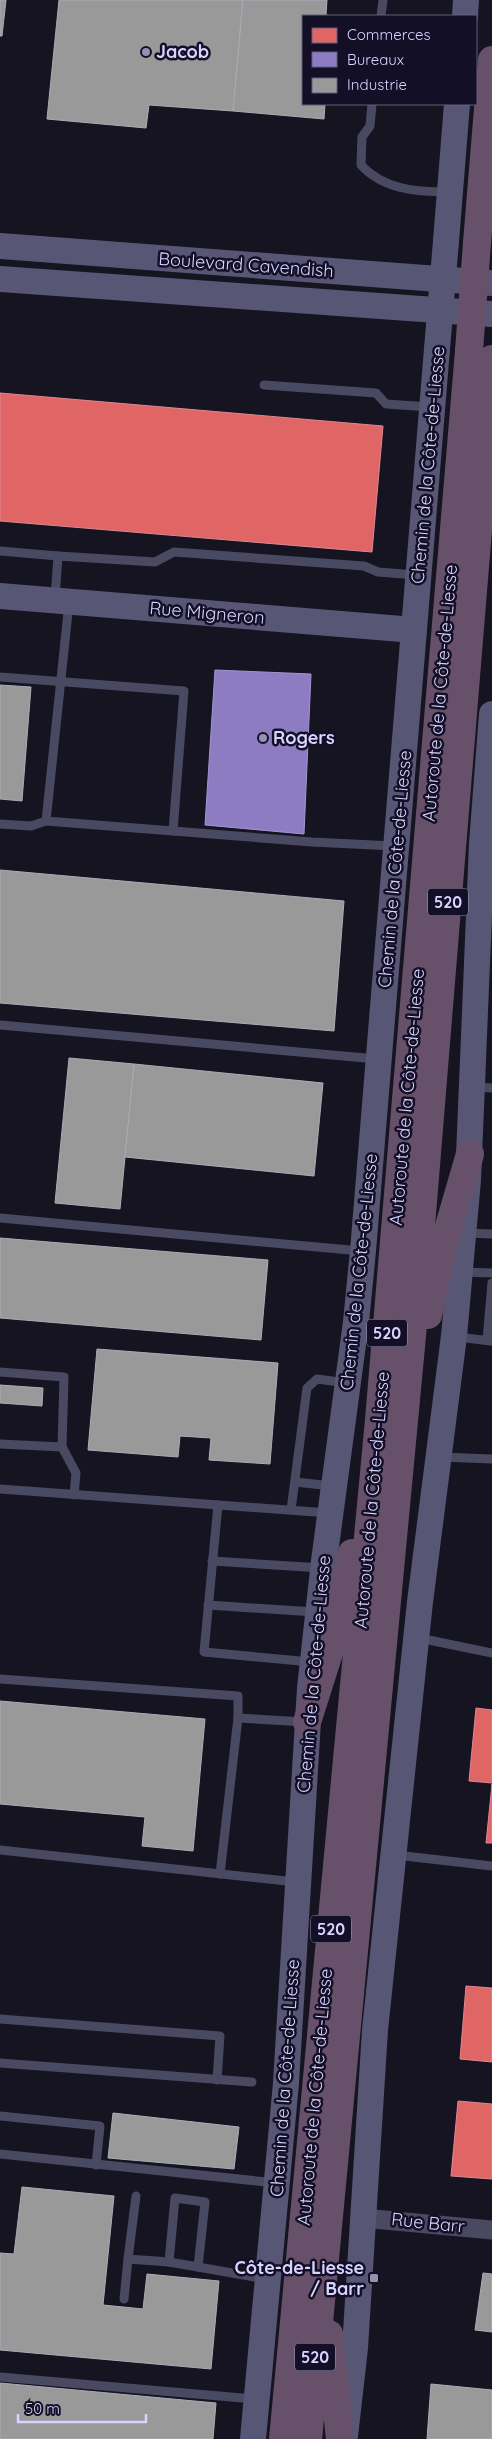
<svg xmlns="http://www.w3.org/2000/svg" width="492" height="2439" font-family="Quicksand,sans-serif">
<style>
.shops{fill:#e06666;stroke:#de8794}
.offices{fill:#8e7cc3;stroke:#a496d5}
.industry{fill:#999;stroke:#acabb8}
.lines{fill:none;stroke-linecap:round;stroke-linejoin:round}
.service{stroke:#4a4962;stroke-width:9}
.minor{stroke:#4a4962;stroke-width:19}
.secondary{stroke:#575674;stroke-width:26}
.motorway{stroke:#67516a;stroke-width:28}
.secondary-bridge{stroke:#575674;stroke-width:26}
.motorway-bridge{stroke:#67516a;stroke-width:28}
.poi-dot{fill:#9591b1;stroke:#130f26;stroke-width:2}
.labels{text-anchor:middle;stroke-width:5;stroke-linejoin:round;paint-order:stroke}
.shield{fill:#130f26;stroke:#9e99be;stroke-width:1}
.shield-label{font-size:16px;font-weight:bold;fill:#d9d4ff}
.poi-label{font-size:18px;font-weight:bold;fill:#d9d4ff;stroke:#130f26;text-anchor:start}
.street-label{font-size:18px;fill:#d9d4ff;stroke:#130f26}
</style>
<rect width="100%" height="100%" fill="#161421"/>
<g class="shops">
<polygon points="0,393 383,426 372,552 0,521"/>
<polygon points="476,1708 492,1710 492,1783 469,1781"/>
<polygon points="492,1784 492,1843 486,1843"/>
<polygon points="466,1986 492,1988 492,2062 460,2059"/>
<polygon points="458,2101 492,2104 492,2179 451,2176"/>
</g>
<polygon class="offices" points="215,670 311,674 304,834 205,825"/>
<g class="industry">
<polygon points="0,0 6,0 2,36 0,36"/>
<polygon points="59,0 243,0 233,111 149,105 146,128 47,119"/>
<polygon points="243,0 327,0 326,15 333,16 303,16 303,104 325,104 324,119 233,111"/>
<polygon points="0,685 31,687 22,801 0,799"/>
<polygon points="0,870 344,901 334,1031 0,1003"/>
<polygon points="69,1058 134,1064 120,1209 55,1203"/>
<polygon points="134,1064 323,1083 314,1176 125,1157"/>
<polygon points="0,1238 268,1260 261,1340 0,1318"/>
<polygon points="97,1349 278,1363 270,1464 209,1460 211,1438 180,1436 178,1457 88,1450"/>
<polygon points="0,1385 43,1388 42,1406 0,1403"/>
<polygon points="0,1701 205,1719 193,1851 142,1846 145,1817 0,1804"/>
<polygon points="113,2113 239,2127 234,2169 108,2158"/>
<polygon points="22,2187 114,2196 103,2305 143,2309 147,2274 219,2281 211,2369 0,2350 0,2253 14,2254"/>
<polygon points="483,2273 492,2274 492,2332 475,2330"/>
<polygon points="0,2383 216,2403 213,2439 0,2439"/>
<polygon points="431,2384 492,2390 492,2439 427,2439"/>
</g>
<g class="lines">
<g class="service">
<polyline points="381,16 383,0"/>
<path d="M372 104 370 126 362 137 361 165C383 189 415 192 448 192"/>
<polyline points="264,385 376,393 386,404 430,407"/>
<polyline points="0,551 58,556"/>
<polyline points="55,598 58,556 155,562 174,552 364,566 378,572 417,575"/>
<polyline points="69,603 46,821 173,831"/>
<polyline points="0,677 184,691 173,831 312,842 394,846"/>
<polyline points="0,824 31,826 46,821"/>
<polyline points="0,1025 377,1059"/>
<polyline points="475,1087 492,1088"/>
<polyline points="0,1218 361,1251"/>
<polyline points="465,1233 492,1234"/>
<polyline points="463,1272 492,1273"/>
<polyline points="457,1337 491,1341"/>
<polyline points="487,1340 492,1283"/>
<polyline points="0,1372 64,1377 62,1447 76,1473 74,1495"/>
<polyline points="0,1444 62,1447"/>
<polyline points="440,1457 492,1459"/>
<polyline points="295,1482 332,1486"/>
<polyline points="0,1489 329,1513"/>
<polyline points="218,1505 204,1652 311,1662"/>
<polyline points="291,1510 307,1388 317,1379 347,1383"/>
<polyline points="212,1561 322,1568"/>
<polyline points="208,1605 315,1612"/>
<polyline points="419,1638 492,1653"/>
<polyline points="0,1679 238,1696 238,1718 305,1722"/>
<polyline points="0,1850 296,1882"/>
<polyline points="396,1855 492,1866"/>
<polyline points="220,1874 238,1718"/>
<polyline points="0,2019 220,2036 217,2080"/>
<polyline points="0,2063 252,2082"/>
<polyline points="0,2116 100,2126 96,2165"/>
<polyline points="0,2154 276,2183"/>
<polyline points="136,2196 128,2259 169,2262 175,2198 205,2202 198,2267 255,2277 266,2277"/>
<polyline points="169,2262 198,2267"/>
<polyline points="124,2299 128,2259"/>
<polyline points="0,2377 254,2399"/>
</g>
<polyline class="minor" points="363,2218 492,2230"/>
<g class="secondary">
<polyline points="465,16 466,0"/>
<polyline points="446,241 457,104"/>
<polyline points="0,246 492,283"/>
<polyline points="0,279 492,314"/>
<polyline points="0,596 414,630"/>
<polyline points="345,2436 355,2348 375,2030 420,1602 454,1336 468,1180 482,843 492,714"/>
<polyline points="253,2439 286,2083 310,1688 324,1561 356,1322 363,1251 437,349"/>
</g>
<g class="motorway">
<polyline points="477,243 492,60"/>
<polyline points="428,1315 443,1247 470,1154"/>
<polyline points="307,1722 336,1631 352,1553"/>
<polyline points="329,2334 340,2439"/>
<polyline points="283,2439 379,1420 469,351"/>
<polyline points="308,2439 412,1336 492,359"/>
</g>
<polyline class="secondary-bridge" points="437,349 446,241"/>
<polyline class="motorway-bridge" points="469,351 477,243"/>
</g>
<g class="poi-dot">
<circle cx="146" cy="52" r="5"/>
<circle cx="263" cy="738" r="5"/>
<rect x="369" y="2273" width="10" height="10" rx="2.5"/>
</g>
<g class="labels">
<g class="shield">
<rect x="428" y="888.5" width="40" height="27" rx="4"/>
<rect x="367" y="1319.5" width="40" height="27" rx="4"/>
<rect x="311" y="1915.5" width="40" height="27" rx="4"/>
<rect x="295" y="2343.5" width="40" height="27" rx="4"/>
</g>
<g class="shield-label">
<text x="448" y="908">520</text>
<text x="387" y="1339">520</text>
<text x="331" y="1935">520</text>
<text x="315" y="2363">520</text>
</g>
<g class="poi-label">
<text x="156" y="58">Jacob</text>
<text x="273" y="744">Rogers</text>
<text x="364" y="2274" text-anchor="end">Côte-de-Liesse<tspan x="364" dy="21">/ Barr</tspan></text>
</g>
<g class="street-label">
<text transform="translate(246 265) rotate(4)" y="6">Boulevard Cavendish</text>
<text transform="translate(428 465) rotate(-85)" y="6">Chemin de la Côte-de-Liesse</text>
<text transform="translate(207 613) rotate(5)" y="6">Rue Migneron</text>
<text transform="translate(440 693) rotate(-85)" y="6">Autoroute de la Côte-de-Liesse</text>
<text transform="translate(395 869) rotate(-85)" y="6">Chemin de la Côte-de-Liesse</text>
<text transform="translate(407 1097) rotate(-85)" y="6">Autoroute de la Côte-de-Liesse</text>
<text transform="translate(359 1272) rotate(-84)" y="6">Chemin de la Côte-de-Liesse</text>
<text transform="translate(372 1500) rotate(-85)" y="6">Autoroute de la Côte-de-Liesse</text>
<text transform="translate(314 1674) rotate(-85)" y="6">Chemin de la Côte-de-Liesse</text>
<text transform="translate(285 2078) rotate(-86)" y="6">Chemin de la Côte-de-Liesse</text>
<text transform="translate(315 2097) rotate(-85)" y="6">Autoroute de la Côte-de-Liesse</text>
<text transform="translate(428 2223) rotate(6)" y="6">Rue Barr</text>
</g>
</g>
<rect x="302" y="15" width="175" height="90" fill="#130f26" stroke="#625e7d"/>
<rect x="312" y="28" width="25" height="15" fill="#e06666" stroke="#625e7d"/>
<text x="347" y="40" font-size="15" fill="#d9d4ff">Commerces</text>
<rect x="312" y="52" width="25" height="15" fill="#8e7cc3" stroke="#625e7d"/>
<text x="347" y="65" font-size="15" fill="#d9d4ff">Bureaux</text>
<rect x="312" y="78" width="25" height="15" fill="#999999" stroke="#625e7d"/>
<text x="347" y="90" font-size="15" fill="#d9d4ff">Industrie</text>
<path d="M18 2414v8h128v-8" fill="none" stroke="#d9d4ff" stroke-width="2.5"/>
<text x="25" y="2414" font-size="15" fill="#d9d4ff" stroke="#130f26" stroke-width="4" paint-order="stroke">50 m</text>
</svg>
